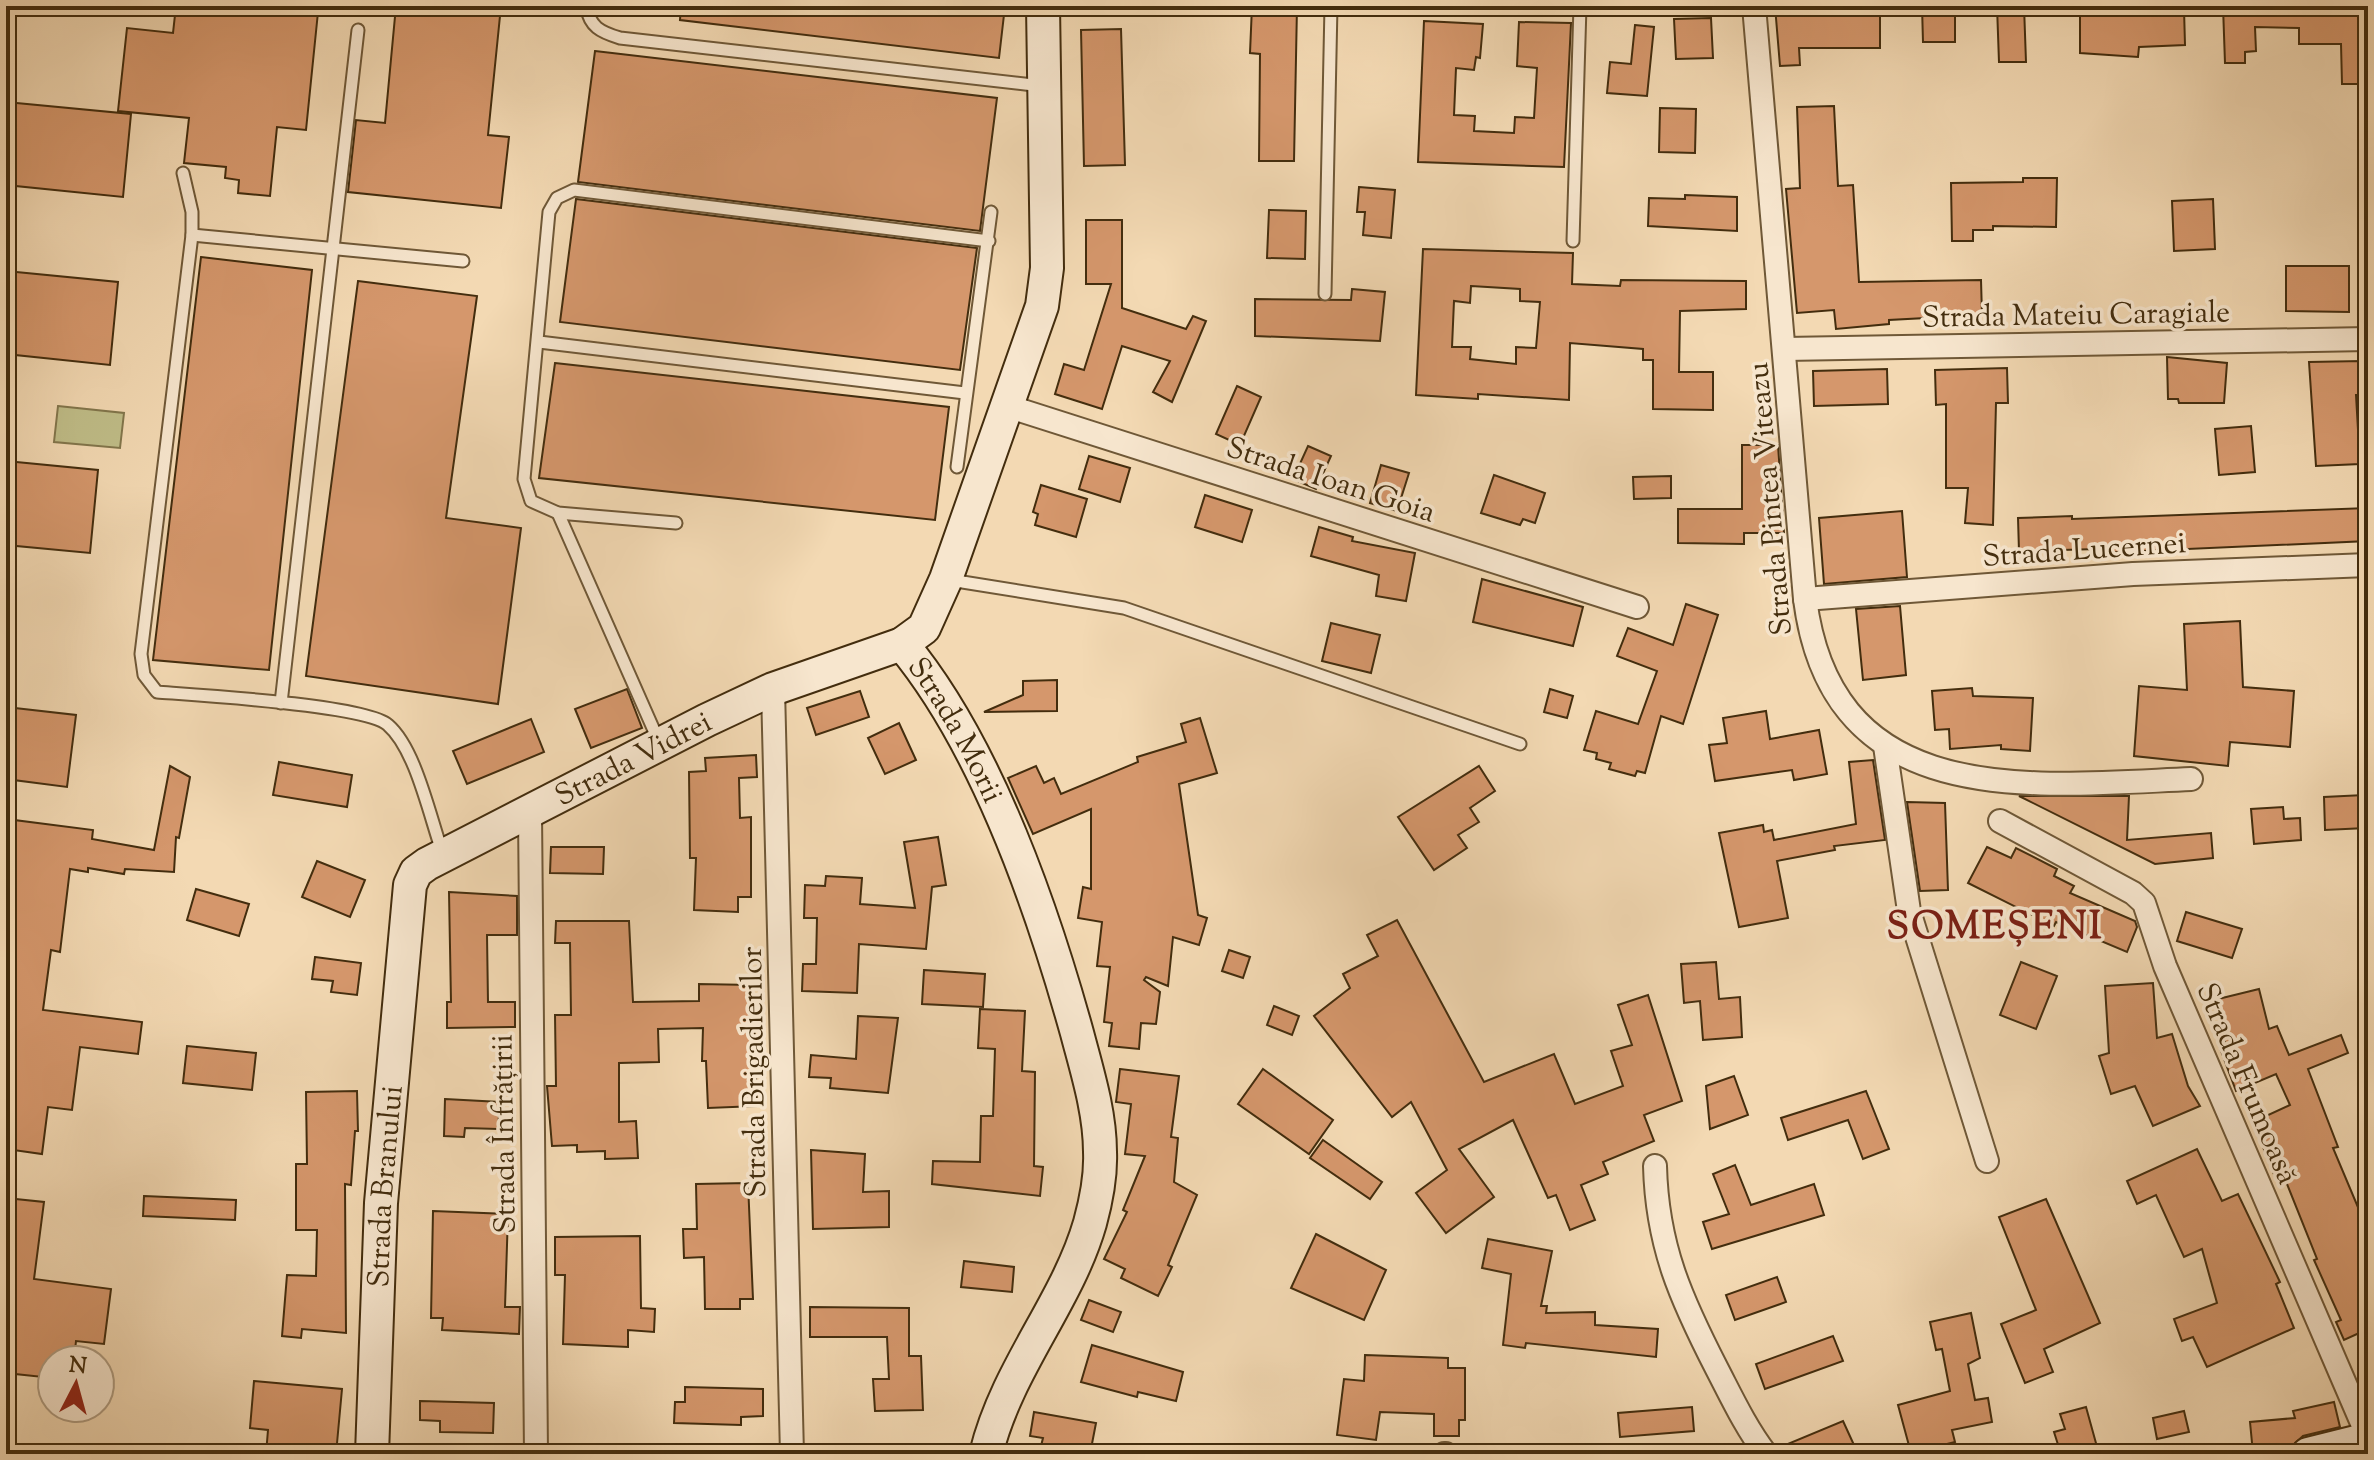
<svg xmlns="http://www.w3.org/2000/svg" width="2374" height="1460" font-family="'Sorts Mill Goudy',serif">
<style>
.green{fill:#c0be89;stroke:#82764c;stroke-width:2}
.building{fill:#d5976c;stroke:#432d0e;stroke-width:2;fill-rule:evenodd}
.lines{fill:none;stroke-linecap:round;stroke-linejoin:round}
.lane-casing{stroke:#6f5837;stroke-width:15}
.street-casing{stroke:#6f5837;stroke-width:26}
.secondary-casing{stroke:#432d0e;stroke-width:36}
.path{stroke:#432d0e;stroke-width:5;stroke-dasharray:6 4;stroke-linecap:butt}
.lane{stroke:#f7e6ce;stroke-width:11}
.street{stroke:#f7e6ce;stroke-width:22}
.secondary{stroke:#f7e6ce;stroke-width:32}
.labels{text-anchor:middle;stroke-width:7;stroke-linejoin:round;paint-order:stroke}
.street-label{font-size:30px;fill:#432d0e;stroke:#f7e6ce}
.district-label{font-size:38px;font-weight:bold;letter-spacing:2px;fill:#7a1f14;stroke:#f7e6ce}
</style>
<rect width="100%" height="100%" fill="#f3d9b3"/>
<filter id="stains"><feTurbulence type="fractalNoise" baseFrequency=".0025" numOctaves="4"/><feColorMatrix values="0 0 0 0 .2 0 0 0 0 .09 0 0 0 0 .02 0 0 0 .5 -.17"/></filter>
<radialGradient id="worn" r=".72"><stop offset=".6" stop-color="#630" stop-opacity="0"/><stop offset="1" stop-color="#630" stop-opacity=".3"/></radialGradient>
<polygon class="green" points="58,406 124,413 120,448 54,442"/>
<g class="building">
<polygon points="176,6 264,6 318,12 306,130 277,127 270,196 238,193 239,180 225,178 226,167 184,163 189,118 118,111 127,28 173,33"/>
<polygon points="396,6 501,6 488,135 509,137 501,208 348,192 356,120 385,123"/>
<polygon points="681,6 1005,6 999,58 680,20"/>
<polygon points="1252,6 1297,6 1294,161 1259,161 1260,54 1250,53"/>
<polygon points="1775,6 1873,6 1873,14 1880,14 1880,48 1799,48 1800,65 1780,66"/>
<polygon points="1922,6 1942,6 1942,16 1955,16 1955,42 1923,42"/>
<polygon points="1997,6 2024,6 2026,62 1999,62"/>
<polygon points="2119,6 2184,9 2185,45 2139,47 2138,57 2080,53 2080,12 2119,11"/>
<polygon points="2223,6 2368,6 2368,84 2342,84 2341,44 2299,44 2299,28 2255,27 2256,51 2245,52 2245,63 2225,63"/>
<polygon points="1711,18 1713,58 1676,59 1674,19"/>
<polygon points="1424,21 1483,24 1480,58 1476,57 1474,70 1456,68 1454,115 1475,116 1474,131 1514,133 1515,117 1534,118 1537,68 1517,66 1519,22 1571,23 1564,167 1418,162"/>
<polygon points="1635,25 1654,27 1647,96 1607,93 1610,62 1631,64"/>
<polygon points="1121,29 1125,165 1084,166 1081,30"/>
<polygon points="595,51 997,98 980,231 578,182"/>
<polygon points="6,102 131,114 123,197 6,185"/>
<polygon points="1834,106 1838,186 1853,185 1859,282 1981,280 1982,315 1889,320 1889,324 1836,329 1834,310 1797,313 1786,189 1800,188 1797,107"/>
<polygon points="1660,108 1696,109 1695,153 1659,152"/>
<polygon points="2023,178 2057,178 2056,227 1993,226 1993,230 1973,230 1973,241 1952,241 1951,183 2023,182"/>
<polygon points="1359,187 1395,190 1391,238 1363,235 1365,212 1357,212"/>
<polygon points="1685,195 1737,197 1737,231 1648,226 1649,198 1685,199"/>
<polygon points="576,199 977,248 960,370 560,322"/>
<polygon points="2213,199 2215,249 2174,251 2172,201"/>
<polygon points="1269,210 1306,211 1305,259 1267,258"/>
<polygon points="1086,220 1122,220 1122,308 1186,329 1193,316 1206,321 1172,402 1153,392 1170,361 1122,346 1102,409 1055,394 1064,364 1084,370 1111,284 1086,284"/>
<path d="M1423 249 1573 253 1572 284 1620 286 1621 280 1746 281V309L1680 311 1679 372H1713V410L1653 409V360H1643V349L1570 343 1569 400 1478 394V399L1416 395ZM1471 286 1520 289V301L1540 302 1536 348 1516 347V364L1470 359 1471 347H1452L1454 301 1470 303Z"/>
<polygon points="201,257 312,270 269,670 153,660"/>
<polygon points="2286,266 2349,266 2349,312 2286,311"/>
<polygon points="6,271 118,282 110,365 6,354"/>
<polygon points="358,281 477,296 446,518 521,528 498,704 306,676"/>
<polygon points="1352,289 1385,292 1380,341 1255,336 1255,299 1351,300"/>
<polygon points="2167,357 2227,363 2224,403 2179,403 2178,399 2168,399"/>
<polygon points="2362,361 2362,395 2356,395 2360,464 2316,466 2309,362"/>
<polygon points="555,363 949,407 935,520 539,478"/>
<polygon points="2007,368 2008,403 1996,403 1993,525 1965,523 1968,488 1946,488 1946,404 1936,405 1935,370"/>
<polygon points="1887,369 1888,404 1814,406 1813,371"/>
<polygon points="1237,386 1261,397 1240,445 1216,434"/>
<polygon points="2251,426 2255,472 2219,475 2215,429"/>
<polygon points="1742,445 1778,445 1784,533 1744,533 1744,544 1678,543 1678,509 1742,509"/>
<polygon points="1308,446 1331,456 1316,489 1293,479"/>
<polygon points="1089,456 1130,468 1120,502 1079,489"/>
<polygon points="6,461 98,470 90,553 6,545"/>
<polygon points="1381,465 1409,473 1397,511 1370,503"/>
<polygon points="1494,475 1545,493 1535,523 1523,519 1520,525 1481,513"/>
<polygon points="1671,476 1671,498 1634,499 1633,477"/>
<polygon points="1041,485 1087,499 1076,537 1035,525 1038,514 1033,512"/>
<polygon points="1205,495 1252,510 1242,542 1195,527"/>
<polygon points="2368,508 2368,541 2098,553 2098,549 2019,551 2018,518 2072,516 2072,519"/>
<polygon points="1902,511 1907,577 1824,584 1819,518"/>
<polygon points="1319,527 1353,537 1352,541 1415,553 1406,601 1376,596 1379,575 1311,556"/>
<polygon points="1482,579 1583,607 1573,646 1473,622"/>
<polygon points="1686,604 1718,615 1683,724 1661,716 1645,773 1637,771 1635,776 1609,769 1611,763 1596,759 1597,753 1584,750 1596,711 1638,724 1657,671 1617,656 1628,628 1673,645"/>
<polygon points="1900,606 1906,675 1863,680 1856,609"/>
<polygon points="2240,621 2243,687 2294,691 2290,747 2230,742 2228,766 2134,756 2139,686 2187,690 2184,624"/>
<polygon points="1331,623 1380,635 1371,673 1322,661"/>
<polygon points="1057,680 1057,711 984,712 1023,695 1023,681"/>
<polygon points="1972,688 1973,696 2033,698 2030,751 2001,749 2001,745 1950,749 1949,729 1935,730 1932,691"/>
<polygon points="627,689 642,728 591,748 575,709"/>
<polygon points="1550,689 1573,696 1567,718 1544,712"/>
<polygon points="860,691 869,717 816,735 807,708"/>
<polygon points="6,707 76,715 67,787 6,779"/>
<polygon points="1766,711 1770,739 1819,730 1827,774 1794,780 1792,770 1715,781 1709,745 1727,743 1723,718"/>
<polygon points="1200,718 1217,773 1179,784 1198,915 1207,918 1199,945 1173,937 1168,986 1146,977 1144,980 1160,992 1156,1024 1141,1023 1139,1049 1109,1046 1112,1023 1104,1022 1110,967 1097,966 1102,922 1078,918 1083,887 1091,889 1091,809 1033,834 1008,778 1036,766 1044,783 1054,778 1061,794 1138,762 1137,757 1186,742 1181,724"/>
<polygon points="531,719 544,752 467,784 453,751"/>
<polygon points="899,723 916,760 885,774 868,738"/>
<polygon points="756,755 757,777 739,778 740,818 751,817 751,897 738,897 738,912 694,910 696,858 690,858 689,772 706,771 705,758"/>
<polygon points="1873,760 1885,840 1834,846 1835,850 1777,861 1788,918 1739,927 1719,833 1763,825 1764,832 1772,830 1774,840 1856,824 1849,762"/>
<polygon points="279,762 352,775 347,807 273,795"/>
<polygon points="170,766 190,777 179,838 176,837 174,872 125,869 124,874 88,868 88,872 70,869 60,952 51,950 43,1010 142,1022 138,1054 80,1047 72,1110 48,1107 42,1154 6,1149 6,819 93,830 92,839 154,850"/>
<polygon points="1479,766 1495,791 1470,808 1479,822 1458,835 1467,848 1434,870 1398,817"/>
<polygon points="2364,795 2366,828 2325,830 2324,797"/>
<polygon points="2019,796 2129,796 2127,840 2211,833 2213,858 2155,864"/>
<polygon points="1907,802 1945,803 1948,890 1920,891"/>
<polygon points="2283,807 2284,819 2300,818 2301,840 2254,844 2251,809"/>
<polygon points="938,837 946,885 932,887 926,949 859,944 857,993 802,991 803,964 816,964 817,918 804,918 805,885 825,886 826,876 862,878 860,904 915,908 904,842"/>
<polygon points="551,847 604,847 603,874 550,873"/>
<polygon points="1987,847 2011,858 2016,848 2057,869 2054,876 2074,886 2070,893 2135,921 2137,927 2127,952 2056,922 2054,926 1968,883"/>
<polygon points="317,861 365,880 350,917 302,897"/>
<polygon points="196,889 249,904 239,936 187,920"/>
<polygon points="449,892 517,896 517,935 487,935 488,1002 515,1002 515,1027 447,1028 447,1002 451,1002"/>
<polygon points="2186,912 2242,929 2232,958 2177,941"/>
<polygon points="1397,920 1484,1082 1554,1054 1575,1104 1623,1086 1611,1051 1632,1045 1618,1005 1648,995 1682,1101 1644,1115 1654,1141 1603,1162 1608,1174 1581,1185 1595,1220 1570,1230 1556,1195 1548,1198 1513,1120 1459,1149 1494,1197 1446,1233 1416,1193 1447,1170 1411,1102 1392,1117 1314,1016 1350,988 1343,974 1378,956 1367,935"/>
<polygon points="556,921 629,921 633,1002 699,1001 699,984 753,985 757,1106 708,1108 706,1061 702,1061 703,1028 658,1029 659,1062 619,1063 619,1122 636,1121 638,1158 605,1159 605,1151 577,1152 577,1145 552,1146 547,1086 556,1086 555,1015 571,1015 570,943 555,943"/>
<polygon points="1229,950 1250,957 1243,978 1222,971"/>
<polygon points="315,957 361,963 357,995 331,992 333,981 312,979"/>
<polygon points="1716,962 1719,999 1740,997 1742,1037 1703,1040 1700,1001 1684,1003 1681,964"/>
<polygon points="2021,962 2057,976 2036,1029 2000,1015"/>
<polygon points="924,970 985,974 983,1007 922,1004"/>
<polygon points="2153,983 2157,1038 2172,1034 2188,1086 2200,1106 2153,1126 2135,1086 2111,1094 2099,1056 2109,1053 2105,986"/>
<polygon points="2259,989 2269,1029 2277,1026 2289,1055 2341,1035 2348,1053 2308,1069 2338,1147 2333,1148 2368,1231 2368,1329 2344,1340 2336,1322 2341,1320 2314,1260 2317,1259 2283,1174 2275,1177 2253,1122 2290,1105 2276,1074 2236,1091 2220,1048 2226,1046 2214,1000"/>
<polygon points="1274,1006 1299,1016 1292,1035 1267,1025"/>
<polygon points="980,1009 1025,1011 1022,1071 1035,1072 1034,1166 1043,1167 1040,1196 932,1184 933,1161 980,1162 981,1116 993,1116 995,1049 978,1048"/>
<polygon points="858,1016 898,1018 888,1093 830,1088 831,1078 809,1077 811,1055 856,1059"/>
<polygon points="187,1046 256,1053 252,1090 183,1083"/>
<polygon points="1120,1069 1179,1076 1171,1137 1178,1138 1174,1182 1197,1195 1168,1265 1172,1267 1158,1296 1121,1278 1125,1269 1104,1259 1127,1212 1123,1210 1145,1156 1125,1154 1131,1104 1116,1102"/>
<polygon points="1263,1069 1333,1120 1309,1154 1238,1104"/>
<polygon points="1734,1076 1748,1115 1710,1129 1706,1086"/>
<polygon points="357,1091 358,1131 355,1131 351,1185 345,1184 346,1333 302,1329 301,1338 282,1336 287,1275 316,1276 317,1230 296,1230 296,1164 307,1164 306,1092"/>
<polygon points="1866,1091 1889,1149 1863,1159 1848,1120 1788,1140 1781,1118"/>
<polygon points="445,1099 500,1102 498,1129 465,1128 464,1137 444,1136"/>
<polygon points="1323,1140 1382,1182 1370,1199 1310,1158"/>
<polygon points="2197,1149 2222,1201 2238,1194 2280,1282 2276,1284 2294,1328 2207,1367 2193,1337 2182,1341 2174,1319 2217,1303 2202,1249 2184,1257 2156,1195 2137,1204 2127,1181"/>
<polygon points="811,1150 865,1154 863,1192 889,1191 889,1227 813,1229"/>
<polygon points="1735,1165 1751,1205 1814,1184 1824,1215 1712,1249 1703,1222 1729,1214 1713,1174"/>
<polygon points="748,1183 753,1299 740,1299 740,1309 705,1309 704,1257 684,1258 683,1229 697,1229 696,1184"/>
<polygon points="144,1196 236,1200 235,1220 143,1216"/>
<polygon points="6,1198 44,1202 34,1279 111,1289 104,1344 76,1341 74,1360 52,1360 52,1378 6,1373"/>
<polygon points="2046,1199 2100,1323 2044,1349 2053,1372 2025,1383 2001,1324 2036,1310 1999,1217"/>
<polygon points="433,1211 508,1214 505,1307 520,1307 519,1334 442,1330 443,1318 431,1318"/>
<polygon points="1316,1234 1386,1270 1364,1320 1291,1288"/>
<polygon points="640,1236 641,1308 655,1309 654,1332 628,1330 628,1347 563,1344 565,1275 555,1275 555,1237"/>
<polygon points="1488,1239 1552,1251 1541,1306 1547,1306 1546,1313 1595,1312 1595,1325 1658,1329 1656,1357 1526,1343 1525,1348 1503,1345 1511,1274 1482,1268"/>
<polygon points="964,1261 1014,1267 1012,1292 961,1287"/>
<polygon points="1777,1277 1786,1302 1735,1320 1726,1295"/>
<polygon points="1089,1300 1121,1312 1113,1332 1081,1320"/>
<polygon points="810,1307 909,1308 909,1356 921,1356 923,1410 875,1411 873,1379 889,1379 887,1337 810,1337"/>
<polygon points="1971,1313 1980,1358 1968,1364 1975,1400 1988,1398 1992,1422 1952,1430 1955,1442 1911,1453 1898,1405 1950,1391 1942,1349 1936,1350 1930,1322"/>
<polygon points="1833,1336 1843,1361 1765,1389 1756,1364"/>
<polygon points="1092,1345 1183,1372 1176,1401 1138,1392 1137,1397 1081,1382"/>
<polygon points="1365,1355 1448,1358 1448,1368 1465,1368 1465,1420 1459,1420 1459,1436 1434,1436 1434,1414 1380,1412 1376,1440 1337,1435 1344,1379 1364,1381"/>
<polygon points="254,1381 342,1389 336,1454 266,1454 268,1430 250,1428"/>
<polygon points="685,1387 763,1389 763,1416 741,1417 741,1425 674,1423 675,1402 685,1402"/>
<polygon points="420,1401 494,1403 493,1433 440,1432 440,1421 420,1420"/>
<polygon points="2334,1402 2340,1427 2303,1436 2290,1448 2253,1453 2250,1422 2295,1418 2293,1411"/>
<polygon points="1692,1407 1694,1431 1620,1437 1618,1413"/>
<polygon points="2086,1407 2099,1454 2061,1454 2054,1432 2065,1429 2060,1414"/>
<polygon points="2184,1411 2189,1432 2157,1439 2153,1418"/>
<polygon points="1034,1412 1096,1423 1090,1454 1041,1446 1043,1438 1030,1436"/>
<polygon points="1843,1421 1854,1445 1833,1454 1780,1454 1778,1448"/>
</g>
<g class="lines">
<defs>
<g id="lane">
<path d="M586 6C590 27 600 32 620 38L1042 86"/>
<path d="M183 173 192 212V235L141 654 144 675 157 692C196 695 366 705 388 725 416 749 430 818 443 854"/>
<polyline points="192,235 463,261"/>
<polyline points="1573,241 1580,6"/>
<polyline points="1325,294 1331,6"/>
<polyline points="539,342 965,393"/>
<polyline points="957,467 991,212"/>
<polyline points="558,513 660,744"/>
<polyline points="676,523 558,513 531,501 524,479 549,212 557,198 574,190 989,241"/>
<polyline points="950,580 1124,608 1520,744"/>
<polyline points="281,703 358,30"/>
</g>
<g id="street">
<path d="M1754 6 1805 599C1832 812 2030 786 2191 779"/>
<polyline points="1785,349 2368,339"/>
<polyline points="1007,406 1637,607"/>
<polyline points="1805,599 2133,574 2368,565"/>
<polyline points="773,689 792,1454"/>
<polyline points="1885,746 1909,911 1987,1161"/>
<polyline points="530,813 536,1454"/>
<polyline points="2000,821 2133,893 2144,903 2165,966 2368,1437"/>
<path d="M1655 1166C1657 1246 1681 1299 1717 1369 1732 1398 1746 1428 1766 1454"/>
<polyline points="1444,1454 1446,1454"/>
</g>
<g id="secondary">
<path id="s1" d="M902 644C986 745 1042 907 1077 1033 1087 1071 1100 1112 1100 1152 1101 1175 1096 1201 1090 1223 1067 1303 1007 1368 986 1454"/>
<path id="s2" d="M372 1454 381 1203 410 885 416 872 427 864 707 720 773 689 902 644 924 628 946 579 1042 306 1047 268 1043 6"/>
<polyline points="2308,1454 2368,1439"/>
</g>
</defs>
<use href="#lane" class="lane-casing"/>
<use href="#street" class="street-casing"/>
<use href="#secondary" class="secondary-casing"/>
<polyline class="path" points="6,9 13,6"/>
<use href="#lane" class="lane"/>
<use href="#street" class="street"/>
<use href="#secondary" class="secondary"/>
</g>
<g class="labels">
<g class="street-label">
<text transform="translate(2076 314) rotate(-1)" y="10">Strada Mateiu Caragiale</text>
<text transform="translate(1331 479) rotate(18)" y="10">Strada Ioan Goia</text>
<text transform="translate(1769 499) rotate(-95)" y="10">Strada Pintea Viteazu</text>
<text transform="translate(2084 549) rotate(-4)" y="10">Strada Lucernei</text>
<text dy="10" stroke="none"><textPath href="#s1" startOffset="102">Strada Morii</textPath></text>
<text dy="10" stroke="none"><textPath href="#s2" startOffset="830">Strada Vidrei</textPath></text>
<text transform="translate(753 1072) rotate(-91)" y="10">Strada Brigadierilor</text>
<text transform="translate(2248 1083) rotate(67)" y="10">Strada Frumoasă</text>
<text transform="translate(503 1134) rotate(-91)" y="10">Strada Înfrățirii</text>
<text dy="10" stroke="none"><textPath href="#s2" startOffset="268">Strada Branului</textPath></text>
</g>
<g class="district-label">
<text x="1995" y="938">SOMEȘENI</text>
</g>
</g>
<rect width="2374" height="1460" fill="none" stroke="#f3d9b3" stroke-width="32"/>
<rect x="8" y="8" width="2358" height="1444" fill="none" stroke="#432d0e" stroke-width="4"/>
<rect x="16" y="16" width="2342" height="1428" fill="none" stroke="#432d0e" stroke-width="2"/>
<g transform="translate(76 1384) rotate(6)"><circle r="38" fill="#f7e6ce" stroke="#af9c81" stroke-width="2"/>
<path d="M0-6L14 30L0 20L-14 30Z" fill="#8f2418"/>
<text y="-12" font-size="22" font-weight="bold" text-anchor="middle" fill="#432d0e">N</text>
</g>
<rect width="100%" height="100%" filter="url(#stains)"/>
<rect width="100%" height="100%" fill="url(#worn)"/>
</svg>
